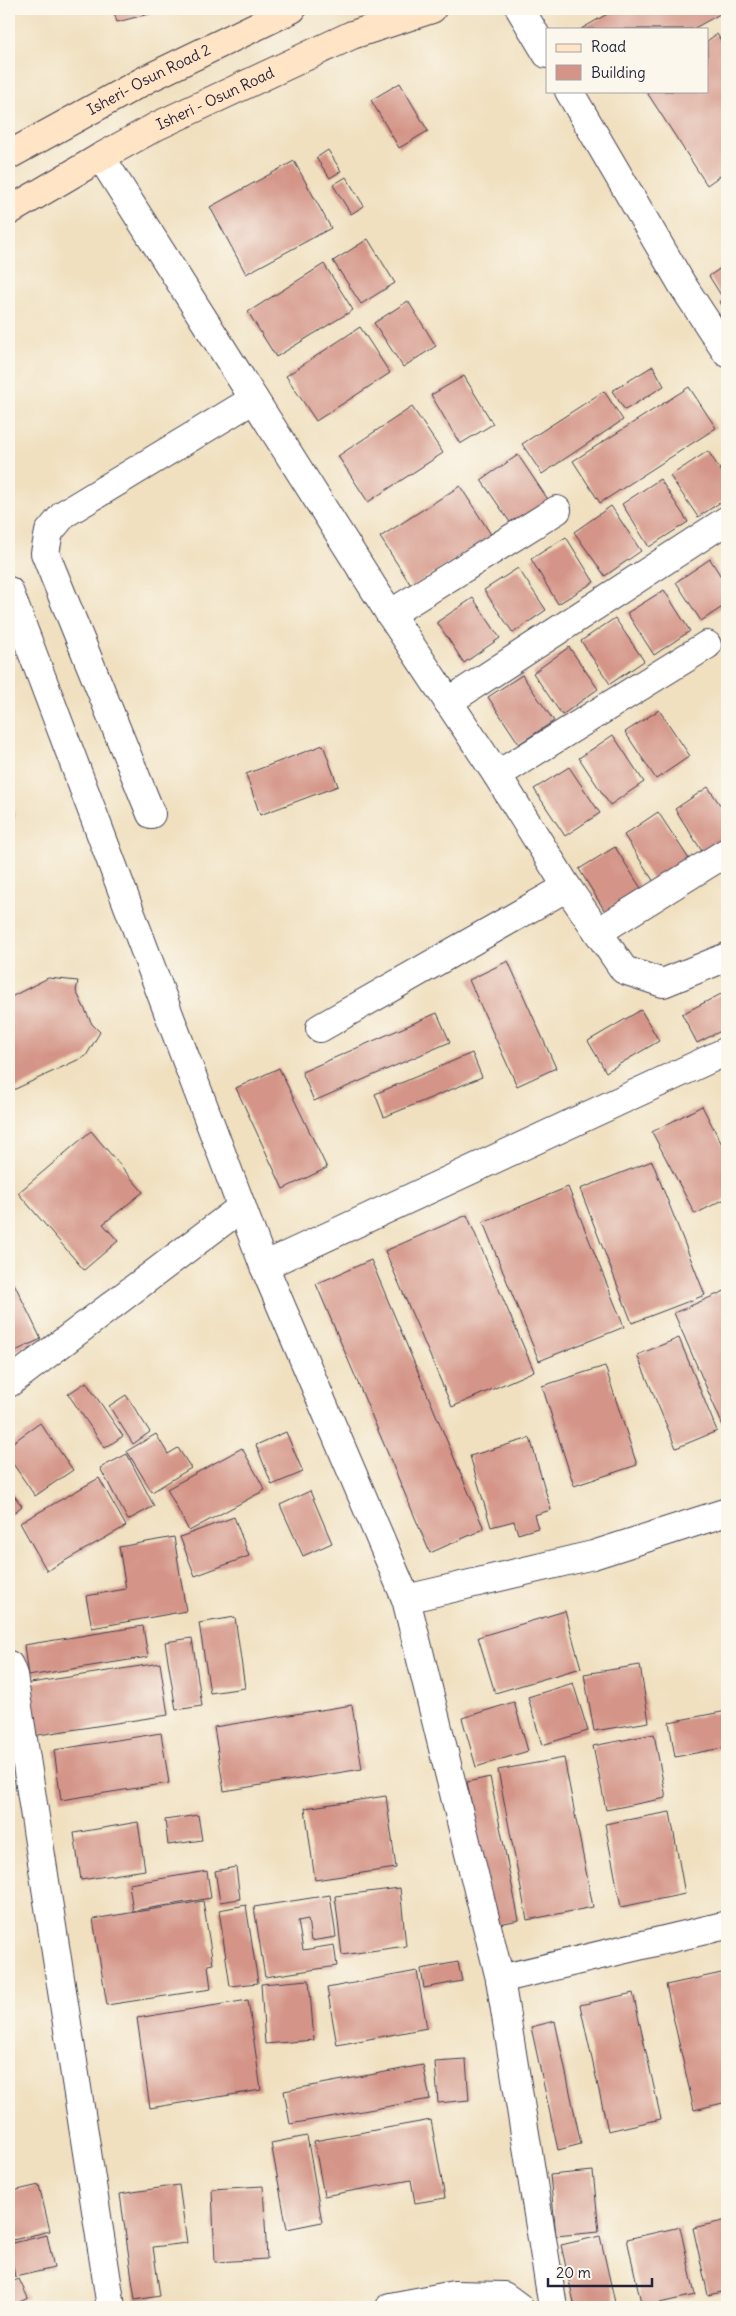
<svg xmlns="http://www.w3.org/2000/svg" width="736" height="2316" font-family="Delius,sans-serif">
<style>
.building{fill:#d49588}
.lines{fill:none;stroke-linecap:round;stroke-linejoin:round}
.street-casing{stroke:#413e4f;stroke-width:30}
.secondary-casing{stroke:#413e4f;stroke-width:30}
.street{stroke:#fff;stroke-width:28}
.secondary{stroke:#ffe4c6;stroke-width:28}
.labels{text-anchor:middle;stroke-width:5;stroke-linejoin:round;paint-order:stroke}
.street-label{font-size:15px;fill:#22223b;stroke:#fbf7ec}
</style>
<rect width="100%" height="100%" fill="#fbf7ec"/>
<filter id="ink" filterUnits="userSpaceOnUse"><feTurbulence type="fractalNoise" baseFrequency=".02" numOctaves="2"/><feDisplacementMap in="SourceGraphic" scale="10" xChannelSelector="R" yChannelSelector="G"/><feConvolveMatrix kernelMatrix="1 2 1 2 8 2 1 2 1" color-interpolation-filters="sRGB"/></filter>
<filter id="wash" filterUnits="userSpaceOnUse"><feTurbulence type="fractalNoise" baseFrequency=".0096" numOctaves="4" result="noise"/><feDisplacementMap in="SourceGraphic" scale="20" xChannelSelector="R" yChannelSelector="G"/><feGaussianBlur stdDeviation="1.12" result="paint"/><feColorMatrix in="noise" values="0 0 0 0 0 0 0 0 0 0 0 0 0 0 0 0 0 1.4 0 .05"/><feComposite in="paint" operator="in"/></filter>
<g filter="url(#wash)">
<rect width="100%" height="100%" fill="#f0e0c0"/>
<g id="blocks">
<g class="building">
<polygon points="113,9 168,9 117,22"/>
<polygon points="616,9 724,9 725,11 693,29 581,29"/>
<polygon points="717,34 727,50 727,171 707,185 646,91 707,91 707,41"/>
<polygon points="400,83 428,131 399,148 371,100"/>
<polygon points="328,150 341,171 330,178 316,158"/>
<polygon points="294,161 331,228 246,274 210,207"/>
<polygon points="346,177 364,206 351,214 333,185"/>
<polygon points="368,239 395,283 361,304 333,261"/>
<polygon points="324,264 353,310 276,357 248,312"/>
<polygon points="727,264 727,313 720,302 724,300 709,276"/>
<polygon points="408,301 436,346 403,367 374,323"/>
<polygon points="360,327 390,373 316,421 286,376"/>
<polygon points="653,366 664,386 625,410 612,391"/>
<polygon points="464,376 493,424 460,444 431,395"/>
<polygon points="689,387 716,428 600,503 573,461"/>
<polygon points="604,391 623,420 542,474 522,444"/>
<polygon points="412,407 443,453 368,502 338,456"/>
<polygon points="708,451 727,480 727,498 698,517 670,476"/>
<polygon points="518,455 549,501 512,525 481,480"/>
<polygon points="660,479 688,522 649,547 622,504"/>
<polygon points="460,486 492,536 412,587 380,537"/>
<polygon points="611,506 641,551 605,576 574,532"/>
<polygon points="566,537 594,582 558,604 531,559"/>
<polygon points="710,559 727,586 727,604 701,621 676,582"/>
<polygon points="518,568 546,610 513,633 484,590"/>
<polygon points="664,590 690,631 654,655 627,613"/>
<polygon points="473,598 500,638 464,663 437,622"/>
<polygon points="615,618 644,661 610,684 581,641"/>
<polygon points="569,647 598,689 562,715 533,673"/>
<polygon points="522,675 554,721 519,744 488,697"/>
<polygon points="659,710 690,756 656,779 625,732"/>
<polygon points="613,735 644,782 610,805 579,758"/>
<polygon points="323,745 338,786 260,815 246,774"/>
<polygon points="569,767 600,813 565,836 534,789"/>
<polygon points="708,787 727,815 727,841 705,856 675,809"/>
<polygon points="9,797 15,818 9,820"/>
<polygon points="658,812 689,859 654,882 624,835"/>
<polygon points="615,847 642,890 606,913 579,869"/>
<polygon points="508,961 556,1068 517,1086 469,980"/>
<polygon points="48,978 78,981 76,991 92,1024 100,1032 86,1056 9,1092 9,998"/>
<polygon points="727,991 727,1028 697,1043 682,1014"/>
<polygon points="641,1010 659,1041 606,1072 588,1041"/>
<polygon points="437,1013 450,1042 314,1101 302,1072"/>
<polygon points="472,1053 482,1077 384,1117 375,1094"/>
<polygon points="279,1068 327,1168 283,1189 236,1088"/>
<polygon points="702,1106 727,1154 727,1198 695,1214 652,1132"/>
<polygon points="91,1131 143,1192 103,1224 118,1241 84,1270 18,1193"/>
<polygon points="652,1161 705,1295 632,1323 580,1189"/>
<polygon points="568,1187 624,1327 539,1361 483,1222"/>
<polygon points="467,1215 534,1371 452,1407 385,1251"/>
<polygon points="371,1260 484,1529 430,1553 316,1284"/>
<polygon points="14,1283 41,1339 9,1354 9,1286"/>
<polygon points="727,1290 727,1435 674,1313"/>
<polygon points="679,1338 717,1431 676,1448 637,1355"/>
<polygon points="605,1366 637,1465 574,1486 542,1386"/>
<polygon points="86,1382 123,1436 105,1448 68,1394"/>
<polygon points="126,1395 150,1432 133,1444 109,1406"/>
<polygon points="40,1423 73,1470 35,1496 9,1458 9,1445"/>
<polygon points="286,1432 303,1472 272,1485 256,1445"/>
<polygon points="156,1434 168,1454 178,1448 191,1468 152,1492 127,1451"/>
<polygon points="530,1438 551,1510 534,1515 538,1528 518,1534 514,1521 491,1527 470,1456"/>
<polygon points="242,1448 265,1490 189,1531 167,1489"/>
<polygon points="127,1454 154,1506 128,1520 100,1468"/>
<polygon points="99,1478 126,1526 47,1571 20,1523"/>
<polygon points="9,1489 22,1506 9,1517"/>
<polygon points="310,1491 332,1543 303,1556 280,1505"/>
<polygon points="234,1517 249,1556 195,1576 180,1537"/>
<polygon points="174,1537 186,1611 92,1628 86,1596 126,1589 119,1547"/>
<polygon points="565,1611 581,1668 495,1693 478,1637"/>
<polygon points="235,1617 245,1688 210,1693 199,1623"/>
<polygon points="143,1626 148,1657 28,1676 24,1645"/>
<polygon points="192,1638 202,1706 176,1710 165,1642"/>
<polygon points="160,1663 168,1715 32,1736 24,1684"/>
<polygon points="640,1665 649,1722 594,1731 584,1674"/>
<polygon points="573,1683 588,1731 542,1745 528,1697"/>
<polygon points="514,1702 528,1751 476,1767 462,1718"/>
<polygon points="352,1705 362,1769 224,1791 214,1727"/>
<polygon points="727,1711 727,1747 675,1757 669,1722"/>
<polygon points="161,1733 169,1783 61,1800 54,1750"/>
<polygon points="654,1734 666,1798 606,1810 593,1746"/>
<polygon points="564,1758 593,1907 527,1920 498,1770"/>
<polygon points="490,1777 519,1920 495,1925 467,1782"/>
<polygon points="386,1796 396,1868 315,1880 305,1808"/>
<polygon points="670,1812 685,1894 621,1907 605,1824"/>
<polygon points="198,1815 202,1840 168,1845 165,1820"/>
<polygon points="138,1822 145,1870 81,1880 74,1833"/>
<polygon points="236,1867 240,1899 220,1902 215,1871"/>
<polygon points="207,1871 211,1898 133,1911 129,1884"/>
<polygon points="400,1888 406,1946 342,1955 335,1896"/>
<polygon points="330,1895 336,1937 311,1941 308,1919 298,1921 303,1950 334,1945 337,1966 265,1977 254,1907"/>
<polygon points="203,1901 213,1964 208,1965 211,1989 107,2005 93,1919"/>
<polygon points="246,1905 258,1983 230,1986 219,1910"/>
<polygon points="458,1962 462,1981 424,1988 421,1969"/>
<polygon points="417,1971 427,2028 337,2045 327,1988"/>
<polygon points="726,1972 727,2102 694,2110 666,1985"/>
<polygon points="309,1980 314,2040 265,2044 261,1984"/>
<polygon points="633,1993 661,2119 608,2131 580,2005"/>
<polygon points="248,2000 261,2090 150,2108 137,2018"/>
<polygon points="555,2021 581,2144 558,2150 531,2027"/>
<polygon points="466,2060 469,2100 438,2103 435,2062"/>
<polygon points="423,2065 430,2099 290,2124 284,2091"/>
<polygon points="431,2120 445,2198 415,2203 411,2180 324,2196 314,2141"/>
<polygon points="307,2136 322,2222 287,2229 271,2143"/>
<polygon points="593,2171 599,2232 556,2236 550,2175"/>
<polygon points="39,2185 50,2231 9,2241 9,2192"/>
<polygon points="179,2185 187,2243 153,2247 160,2296 135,2300 120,2194"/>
<polygon points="263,2186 267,2259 215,2262 212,2189"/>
<polygon points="727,2220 727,2291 708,2295 693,2228"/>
<polygon points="680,2227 695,2295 642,2307 627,2239"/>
<polygon points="47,2235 54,2268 15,2277 9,2244"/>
<polygon points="600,2236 616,2307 575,2307 561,2245"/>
<polygon points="19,2279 28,2298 9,2307 9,2283"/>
</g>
</g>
</g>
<g filter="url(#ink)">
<use href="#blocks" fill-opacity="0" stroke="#413e4f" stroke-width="1"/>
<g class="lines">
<defs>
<g id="street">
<polyline points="520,9 547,54"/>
<polyline points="569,91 683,286 727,353"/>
<polyline points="101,157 390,614 497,775 567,887 624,970 663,983 727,957"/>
<polyline points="9,591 264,1266 406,1599 500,1979 553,2307"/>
<polyline points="390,614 557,510"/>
<polyline points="448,702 727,520"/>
<polyline points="497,775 707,645"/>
<polyline points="151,814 45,553 49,532 64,514 254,399"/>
<polyline points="598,932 727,852"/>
<polyline points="320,1028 567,887"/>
<polyline points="264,1266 727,1051"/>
<polyline points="9,1383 242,1207"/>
<polyline points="406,1599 593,1555 727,1512"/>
<polyline points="9,1665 13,1675 111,2307"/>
<polyline points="500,1979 727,1925"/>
<polyline points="390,2307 454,2295 504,2296 519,2307"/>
</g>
<g id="secondary">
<path id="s1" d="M9 155 147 79 292 9"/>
<path id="s2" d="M9 211 101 157 157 126 352 35 432 9"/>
</g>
</defs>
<use href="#street" class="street-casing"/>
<use href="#secondary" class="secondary-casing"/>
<use href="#street" class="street"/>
<use href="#secondary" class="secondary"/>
</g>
</g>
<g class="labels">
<g class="street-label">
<text dy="5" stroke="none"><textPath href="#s1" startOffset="159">Isheri- Osun Road 2</textPath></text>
<text dy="5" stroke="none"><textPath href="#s2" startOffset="235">Isheri - Osun Road</textPath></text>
</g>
</g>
<rect width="736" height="2316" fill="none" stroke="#fbf7ec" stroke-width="30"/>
<rect x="546" y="28" width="162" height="65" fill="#fbf7ec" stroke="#a4a2a5"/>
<rect x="556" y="44" width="25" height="8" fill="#ffe4c6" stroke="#a4a2a5"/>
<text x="591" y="52" font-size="15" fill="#22223b">Road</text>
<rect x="556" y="65" width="25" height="15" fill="#d49588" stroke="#a4a2a5"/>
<text x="591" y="78" font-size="15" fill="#22223b">Building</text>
<path d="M548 2278v8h104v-8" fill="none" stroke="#22223b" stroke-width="2.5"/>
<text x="556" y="2278" font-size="15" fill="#22223b" stroke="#fbf7ec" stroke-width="4" paint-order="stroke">20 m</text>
</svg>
